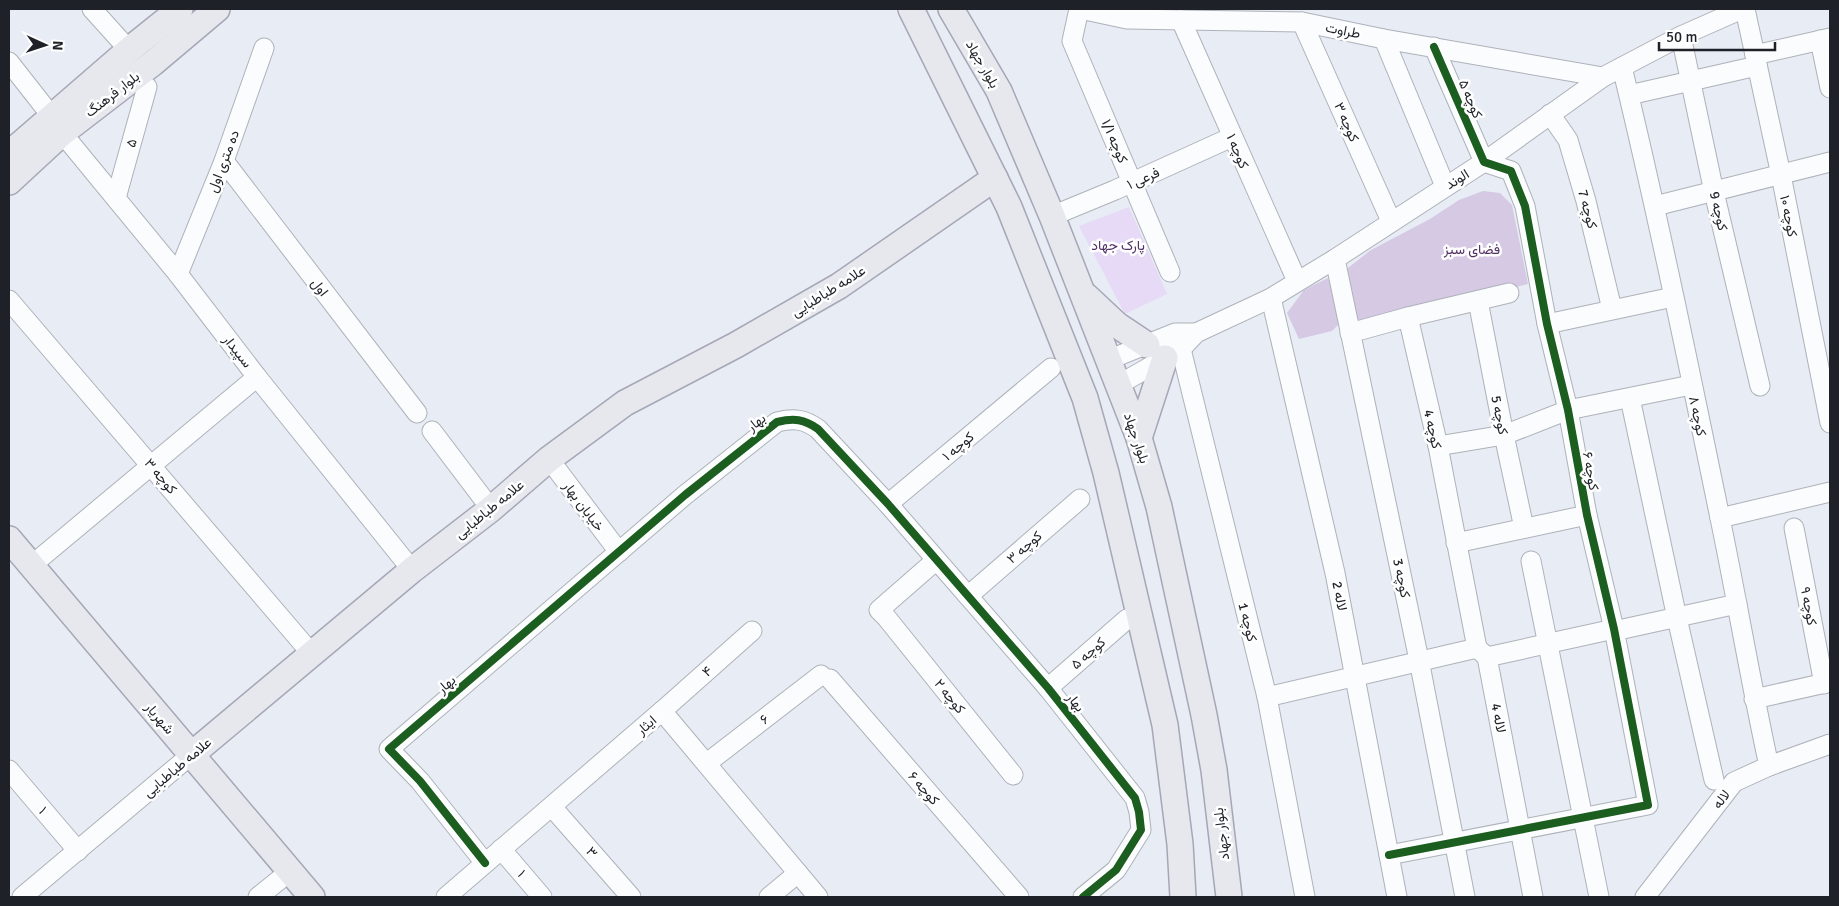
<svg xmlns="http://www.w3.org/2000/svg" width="1839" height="906" font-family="Signika,Vazirmatn,sans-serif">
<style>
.green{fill:#e7daf6}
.forest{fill:#d5c9e4}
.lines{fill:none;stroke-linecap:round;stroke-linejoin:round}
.minor-casing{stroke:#aeb2b9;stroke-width:21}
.major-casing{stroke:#a6a7b6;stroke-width:28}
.minor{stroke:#fbfcfe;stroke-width:19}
.major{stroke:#e7e7ee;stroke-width:25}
.cycleway-casing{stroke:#fff;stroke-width:11}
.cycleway{stroke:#1b5e20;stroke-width:8}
.labels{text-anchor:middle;stroke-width:5;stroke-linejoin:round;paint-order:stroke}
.street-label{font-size:14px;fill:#1e2228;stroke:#fff}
.park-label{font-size:14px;fill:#512e63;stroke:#fff}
</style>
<rect width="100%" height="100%" fill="#e7ecf5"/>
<polygon class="green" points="1129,207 1167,294 1125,314 1079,226"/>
<g class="forest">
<polygon points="1483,191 1500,193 1512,205 1528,284 1360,325 1344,271 1371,250 1430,219 1459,200"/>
<polygon points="1328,278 1342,321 1332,331 1299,339 1287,313 1304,290"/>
</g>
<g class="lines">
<defs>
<g id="minor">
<polyline points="92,9 129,50"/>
<polyline points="1079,9 1072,41 1170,272"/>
<polyline points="1080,9 1127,19 1302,22 1384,39 1603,77"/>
<polyline points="1745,9 1781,175 1830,423"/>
<polyline points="1181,20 1297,281"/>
<polyline points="1302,22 1391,221"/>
<polyline points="1681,36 1714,192 1760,386"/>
<polyline points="1384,39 1445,186"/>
<polyline points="1820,40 1830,88"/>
<polyline points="1755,55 1830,38"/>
<polyline points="9,62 53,118 62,133 178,274 257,377 412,570"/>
<path d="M1622 67C1658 216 1689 367 1720 518 1737 600 1751 684 1769 766"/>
<polyline points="1629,95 1757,66"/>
<polyline points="1550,114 1568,140 1586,201 1612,309"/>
<polyline points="224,161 417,413"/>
<polyline points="116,198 147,87"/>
<polyline points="1655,206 1830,162"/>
<polyline points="1052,216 1115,190 1232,137"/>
<polyline points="1335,259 1419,660 1465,897"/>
<polyline points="178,274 224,161 264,48"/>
<polyline points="1271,298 1335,573 1397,897"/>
<polyline points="9,300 311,653"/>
<polyline points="1478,301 1504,435 1524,528"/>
<polyline points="1408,317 1438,446 1477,648 1487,657 1533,897"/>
<polyline points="1547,324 1673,297"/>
<polyline points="1350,333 1408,317 1509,293"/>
<polyline points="1181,349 1267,697 1305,897"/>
<polyline points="1108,360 1175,333 1196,333"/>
<polyline points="1118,385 1181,349 1196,333 1271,298 1335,259 1484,162 1603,77 1681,36 1742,9"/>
<polyline points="1630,398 1677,618 1714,780"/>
<polyline points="432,431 491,509"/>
<polyline points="1438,446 1504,435 1568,410 1691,385"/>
<polyline points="549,459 619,552"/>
<polyline points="888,504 1051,368"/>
<polyline points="1720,518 1830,492"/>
<polyline points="1794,528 1824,684"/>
<polyline points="1456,543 1587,515"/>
<polyline points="1531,561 1599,897"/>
<polyline points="32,565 257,377"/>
<polyline points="940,565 934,562 879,610 886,617 1013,775"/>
<polyline points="968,596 1080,499"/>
<polyline points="1614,631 1737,604"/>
<polyline points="1487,657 1614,629"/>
<polyline points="830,679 1019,897"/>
<polyline points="1048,688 1127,619"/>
<polyline points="1267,697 1477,648"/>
<polyline points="1754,699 1830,682"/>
<polyline points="662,711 752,631"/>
<polyline points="707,763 821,675"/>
<polyline points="9,770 78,851"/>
<polyline points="552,807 631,897"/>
<polyline points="501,849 542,897"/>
<polyline points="1389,855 1648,805 1614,629 1587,515 1568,410 1547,324 1525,206 1511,171 1484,162 1434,47"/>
<path d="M485 863 420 781 389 749 685 495 777 422C794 418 804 419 818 429L888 504 1048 688 1135 798 1139 812 1141 830 1116 870 1083 897"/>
<polyline points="22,897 191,755"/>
<polyline points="258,897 289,872"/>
<polyline points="446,897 662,711 818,897"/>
<polyline points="769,897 798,873"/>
<polyline points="1645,897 1734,782 1769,766 1830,744"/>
</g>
<g id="major">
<polyline points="911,9 1009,207 1085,398 1106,473 1165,725 1180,844 1183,897"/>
<polyline points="951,9 999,91 1052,216 1139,438 1159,507 1204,715 1214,770 1229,897"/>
<polyline points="9,154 129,50 180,9"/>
<polyline points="9,182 62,133 153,63 217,9"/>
<polyline points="1086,296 1117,325 1147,345"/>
<polyline points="1139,438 1165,358"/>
<polyline points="9,539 312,897"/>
<polyline points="191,755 412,570 491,509 549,459 625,403 736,345 839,286 995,178"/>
</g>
</defs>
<use href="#minor" class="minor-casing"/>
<use href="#major" class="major-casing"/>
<use href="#minor" class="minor"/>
<use href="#major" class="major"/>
<defs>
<g id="cycleway">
<polyline points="1389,855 1648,805 1614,629 1587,515 1568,410 1547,324 1525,206 1511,171 1484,162 1434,47"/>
<path d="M485 863 420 781 389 749 685 495 777 422C794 418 804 419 818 429L888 504 1048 688 1135 798 1139 812 1141 830 1116 870 1083 897"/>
</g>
</defs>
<use href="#cycleway" class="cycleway-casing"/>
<use href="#cycleway" class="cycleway"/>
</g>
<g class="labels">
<g class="street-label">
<text transform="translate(1343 30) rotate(11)" y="5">طراوت</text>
<text transform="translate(983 64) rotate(60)" y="5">بلوار جهاد</text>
<text transform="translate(112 94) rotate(-38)" y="5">بلوار فرهنگ</text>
<text transform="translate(1471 99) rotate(67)" y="5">کوچه ۵</text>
<text transform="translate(1347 122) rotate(66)" y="5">کوچه ۳</text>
<text transform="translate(1115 141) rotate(67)" y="5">کوچه ۱/۱</text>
<text transform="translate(131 143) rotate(-74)" y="5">۵</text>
<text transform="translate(1238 151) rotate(67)" y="5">کوچه ۱</text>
<text transform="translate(223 161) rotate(-69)" y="5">ده متری اول</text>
<text transform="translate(1143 178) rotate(-24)" y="5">فرعی ۱</text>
<text transform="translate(1457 179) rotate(-32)" y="5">الوند</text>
<text transform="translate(1588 209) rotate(75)" y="5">کوچه 7</text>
<text transform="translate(1719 211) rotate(77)" y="5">کوچه 9</text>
<text transform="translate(1789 216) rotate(79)" y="5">کوچه ۱۰</text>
<text transform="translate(320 287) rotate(52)" y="5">اول</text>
<text transform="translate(828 291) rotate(-32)" y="5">علامه طباطبایی</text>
<text transform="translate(238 351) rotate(52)" y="5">سپیدار</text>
<text transform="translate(1500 415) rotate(79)" y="5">کوچه 5</text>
<text transform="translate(1698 416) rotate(78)" y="5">کوچه ۸</text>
<text transform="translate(756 422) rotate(-38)" y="5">بهار</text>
<text transform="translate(1433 429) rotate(77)" y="5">کوچه 4</text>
<text transform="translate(1137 438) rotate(71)" y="5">بلوار جهاد</text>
<text transform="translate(958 446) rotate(-40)" y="5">کوچه ۱</text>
<text transform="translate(1591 471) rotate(80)" y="5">کوچه ۶</text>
<text transform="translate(161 476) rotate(50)" y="5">کوچه ۳</text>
<text transform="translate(584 506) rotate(53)" y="5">خیابان بهار</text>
<text transform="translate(489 509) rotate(-39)" y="5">علامه طباطبایی</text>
<text transform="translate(1024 547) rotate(-41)" y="5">کوچه ۳</text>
<text transform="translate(1402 578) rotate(78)" y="5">کوچه 3</text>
<text transform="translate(1340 596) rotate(79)" y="5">لاله 2</text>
<text transform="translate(1809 606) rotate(79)" y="5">کوچه ۹</text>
<text transform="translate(1248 622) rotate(76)" y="5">کوچه 1</text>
<text transform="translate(1088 653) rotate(-41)" y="5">کوچه ۵</text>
<text transform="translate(707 671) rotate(-42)" y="5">۴</text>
<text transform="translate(446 684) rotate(-41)" y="5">بهار</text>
<text transform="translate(950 696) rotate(51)" y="5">کوچه ۲</text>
<text transform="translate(1076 702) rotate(52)" y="5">بهار</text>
<text transform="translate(160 718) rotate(50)" y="5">شهریار</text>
<text transform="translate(1499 718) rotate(79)" y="5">لاله 4</text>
<text transform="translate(764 719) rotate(-38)" y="5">۶</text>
<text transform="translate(646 725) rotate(-41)" y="5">ایثار</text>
<text transform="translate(177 767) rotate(-40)" y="5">علامه طباطبایی</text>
<text transform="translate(924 788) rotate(49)" y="5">کوچه ۶</text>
<text transform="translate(1721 799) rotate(-52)" y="5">لاله</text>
<text transform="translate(43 810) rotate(49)" y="5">۱</text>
<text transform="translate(1221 834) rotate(-97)" y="5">بلوار جهاد</text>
<text transform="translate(592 852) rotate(49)" y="5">۳</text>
<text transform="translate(522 873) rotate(50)" y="5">۱</text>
</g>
<g class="park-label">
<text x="1118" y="250">پارک جهاد</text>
<text x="1472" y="254">فضای سبز</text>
</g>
</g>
<rect width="1839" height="906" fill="none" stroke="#1e2228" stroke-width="20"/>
<g transform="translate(45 45) rotate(93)" stroke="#ffffff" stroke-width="4" paint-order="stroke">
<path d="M0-4L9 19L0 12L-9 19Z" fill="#1e2228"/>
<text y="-8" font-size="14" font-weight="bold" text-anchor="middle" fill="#1e2228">N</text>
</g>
<path d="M1659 42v8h116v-8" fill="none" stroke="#1e2228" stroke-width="2.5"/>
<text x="1666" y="42" font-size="15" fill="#1e2228" stroke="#ffffff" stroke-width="4" paint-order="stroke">50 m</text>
</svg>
